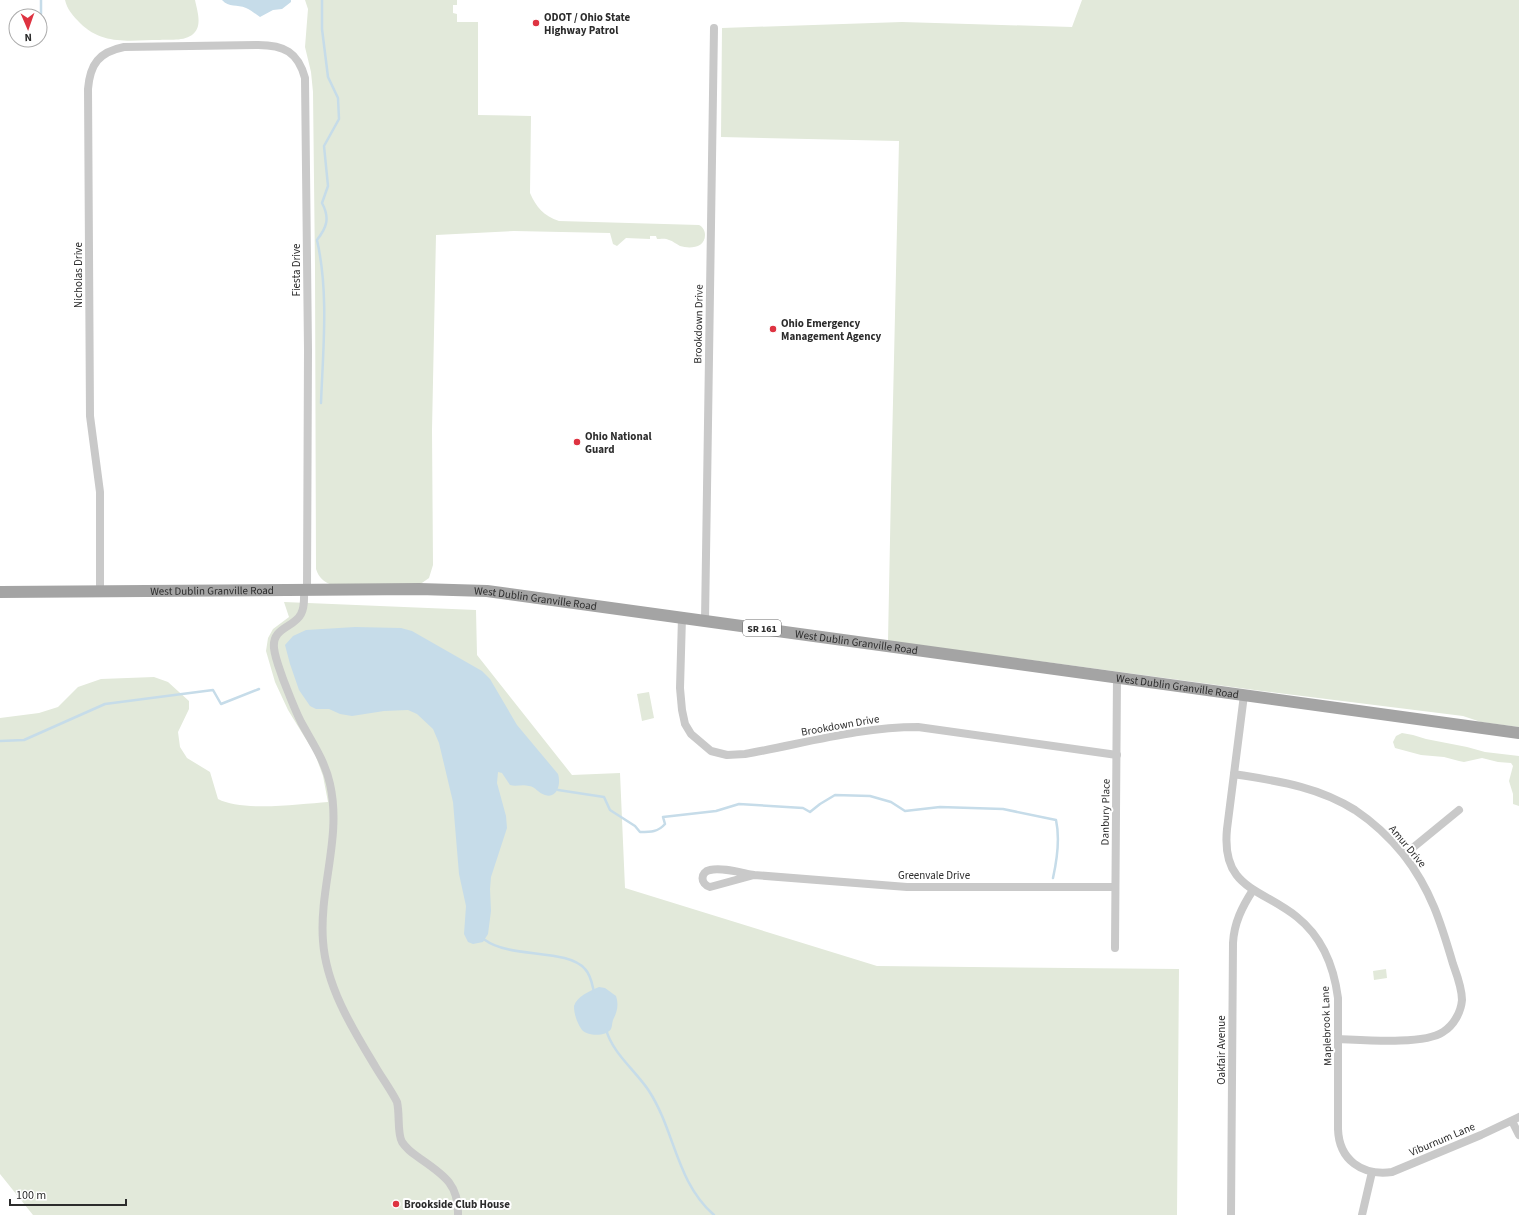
<svg xmlns="http://www.w3.org/2000/svg" width="1519" height="1215" font-family="'Source Sans 3',sans-serif">
<style>
.green{fill:#e2e9da}
.water{fill:#c6dce9}
.lines{fill:none;stroke-linecap:round;stroke-linejoin:round}
.stream{stroke:#c6dce9;stroke-width:2.5}
.minor{stroke:#c9c9c9;stroke-width:8}
.primary{stroke:#a4a4a4;stroke-width:12}
.poi-dot{fill:#de3341;stroke:#fff;stroke-width:1.5}
.labels{text-anchor:middle;stroke-width:4;stroke-linejoin:round;paint-order:stroke}
.shield{fill:#fff;stroke:#6b6b6b;stroke-width:1}
.shield-label{font-size:10px;font-weight:bold;fill:#2c2c2c}
.poi-label{font-size:11px;font-weight:bold;fill:#2c2c2c;stroke:#fff;text-anchor:start}
.street-label{font-size:11px;fill:#2c2c2c;stroke:#fff}
</style>
<rect width="100%" height="100%" fill="#fff"/>
<g class="green">
<path d="M65 0H195C197 10 202 24 195 32 187 42 171 39 160 40 131 40 103 46 80 23 73 16 67 9 65 0Z"/>
<path d="M305 0H457V5H453V13L457 14V22H478V115L531 116 530 193C536 207 544 216 559 221L699 225C703 227 705 231 705 235 705 248 690 249 680 246 676 244 673 241 669 240 666 238 660 239 657 239L656 236H650V239L626 238 617 246 613 244 610 233 514 231 436 235 432 430 433 565 429 578 419 585H332C324 582 319 578 316 569L315 267 313 92 311 72 305 47 308 9Z"/>
<polygon points="1082,0 1519,0 1519,727 1481,722 1463,716 1262,691 888,641 891,489 899,141 721,137 722,28 902,22 1072,27"/>
<path d="M284 602 476 610 477 655 572 775 620 773 625 888 877 966 1179 969 1177 1215H33L0 1174V718L39 713 58 707 78 687 101 679 154 677 168 682 189 701V709L178 732 180 747 187 758 210 772 218 799C242 812 300 804 328 802L323 776 315 754 288 710 275 682 266 651 268 638 273 629 289 617Z"/>
<polygon points="649,692 654,718 642,721 637,694"/>
<polygon points="1402,733 1413,735 1426,739 1467,747 1485,752 1519,756 1519,806 1513,804 1513,794 1509,781 1513,766 1511,763 1498,762 1482,758 1464,762 1459,761 1444,757 1421,755 1395,748 1393,742 1396,736"/>
<polygon points="1386,969 1387,978 1374,980 1373,971"/>
</g>
<g class="water">
<path d="M222 0H291V2L282 9 273 10 260 17C255 14 251 10 246 8 237 4 229 8 222 0Z"/>
<path d="M355 627 401 628 412 631 482 671 490 679 517 725 558 774C561 783 558 799 545 795 538 793 536 787 529 786 522 784 516 787 510 785L502 773 498 772 497 783 506 816 507 828 491 877 490 889 491 911 488 934 483 942 473 944 468 942 464 934 466 906 459 874 453 802 439 743 433 729 417 714 408 710 384 711 352 716 340 714 329 709H316L310 706 299 690 290 664 285 645 293 636 306 630Z"/>
<path d="M599 987 605 988 616 996C619 1005 617 1012 613 1020 612 1023 612 1027 611 1029 606 1037 587 1036 582 1030 577 1023 574 1014 574 1006 577 996 590 991 599 987Z"/>
</g>
<g class="lines">
<g class="stream">
<polyline points="41,14 41,0"/>
<path d="M321 403C323 349 329 293 317 240 327 227 330 218 322 203L328 186 324 146 339 119 338 98 328 77 322 29V0"/>
<polyline points="0,741 24,740 105,704 213,690 221,704 259,689"/>
<path d="M558 790 604 797 610 810 635 826 640 832C651 832 658 832 665 824L663 817 716 811 739 804 803 808 810 812 820 804 835 795 870 796 891 802 905 811 940 807 1003 809 1056 820C1060 838 1057 860 1053 878"/>
<path d="M485 940C511 959 567 948 585 969 591 975 592 984 594 992"/>
<path d="M606 1029C612 1053 636 1071 649 1091 675 1131 676 1182 714 1215"/>
</g>
<g class="minor">
<path d="M304 590C304 598 305 607 301 614 294 628 272 627 274 648 275 658 280 670 283 679 289 694 294 708 301 722 312 742 325 761 330 784 342 837 319 888 323 941 326 986 352 1028 375 1066 382 1078 391 1090 397 1102 400 1114 397 1134 402 1142 406 1148 412 1153 418 1157 442 1174 459 1183 458 1215"/>
<path d="M100 592V492L90 416 88 89C90 64 99 52 124 47L258 45C284 45 298 52 305 78L308 350 307 590"/>
<path d="M682 617 680 688 682 710 685 724 691 734 711 751 727 755 745 754C802 744 860 727 918 727L1117 755"/>
<polyline points="705,621 714,28"/>
<path d="M1244 695 1227 829C1221 889 1261 888 1297 917 1322 937 1334 967 1338 998V1129C1339 1160 1362 1176 1392 1172L1481 1135 1519 1117"/>
<path d="M1234 774C1277 781 1317 786 1355 810 1373 822 1390 838 1404 855 1431 890 1441 923 1453 964 1457 975 1462 988 1462 1000 1461 1012 1454 1025 1443 1032 1424 1045 1363 1040 1338 1039"/>
<polyline points="1404,855 1459,810"/>
<path d="M754 875C742 873 722 867 710 870 700 872 700 884 710 887L754 875 907 887H1115"/>
<polyline points="1115,948 1117,677"/>
<polyline points="1512,1121 1519,1135"/>
<path d="M1231 1215 1233 943C1234 923 1242 907 1253 890"/>
<polyline points="1362,1215 1372,1172"/>
</g>
<path class="primary" id="s1" d="M0 592 419 589 487 591 1519 733"/>
</g>
<g class="poi-dot">
<circle cx="536" cy="23" r="4"/>
<circle cx="773" cy="329" r="4"/>
<circle cx="577" cy="442" r="4"/>
<circle cx="396" cy="1204" r="4"/>
</g>
<g class="labels">
<rect class="shield" x="743" y="620" width="38" height="16" rx="3"/>
<g class="shield-label">
<text x="762" y="632">SR 161</text>
</g>
<g class="poi-label">
<text x="544" y="21">ODOT / Ohio State<tspan x="544" dy="13">Highway Patrol</tspan></text>
<text x="781" y="327">Ohio Emergency<tspan x="781" dy="13">Management Agency</tspan></text>
<text x="585" y="440">Ohio National<tspan x="585" dy="13">Guard</tspan></text>
<text x="404" y="1208">Brookside Club House</text>
</g>
<g class="street-label">
<text transform="translate(296 270) rotate(-90)" y="4">Fiesta Drive</text>
<text transform="translate(78 275) rotate(-90)" y="4">Nicholas Drive</text>
<text transform="translate(698 324) rotate(-89)" y="4">Brookdown Drive</text>
<text dy="4" stroke="none"><textPath href="#s1" startOffset="212">West Dublin Granville Road</textPath></text>
<text dy="4" stroke="none"><textPath href="#s1" startOffset="536">West Dublin Granville Road</textPath></text>
<text dy="4" stroke="none"><textPath href="#s1" startOffset="860">West Dublin Granville Road</textPath></text>
<text dy="4" stroke="none"><textPath href="#s1" startOffset="1184">West Dublin Granville Road</textPath></text>
<text transform="translate(840 725) rotate(-10)" y="4">Brookdown Drive</text>
<text transform="translate(1105 812) rotate(-89)" y="4">Danbury Place</text>
<text transform="translate(1408 846) rotate(50)" y="4">Amur Drive</text>
<text x="934" y="879">Greenvale Drive</text>
<text transform="translate(1326 1026) rotate(-92)" y="4">Maplebrook Lane</text>
<text transform="translate(1221 1050) rotate(-90)" y="4">Oakfair Avenue</text>
<text transform="translate(1442 1139) rotate(-23)" y="4">Viburnum Lane</text>
</g>
</g>
<g transform="translate(28 28) rotate(178)"><circle r="19" fill="#ffffff" stroke="#ababab"/>
<path d="M0-3L7 15L0 10L-7 15Z" fill="#de3341"/>
<text y="-6" font-size="11" font-weight="bold" text-anchor="middle" fill="#2c2c2c">N</text>
</g>
<path d="M10 1199v6h116v-6" fill="none" stroke="#2c2c2c" stroke-width="2"/>
<text x="16" y="1199" font-size="12" fill="#2c2c2c" stroke="#ffffff" stroke-width="3" paint-order="stroke">100 m</text>
</svg>
